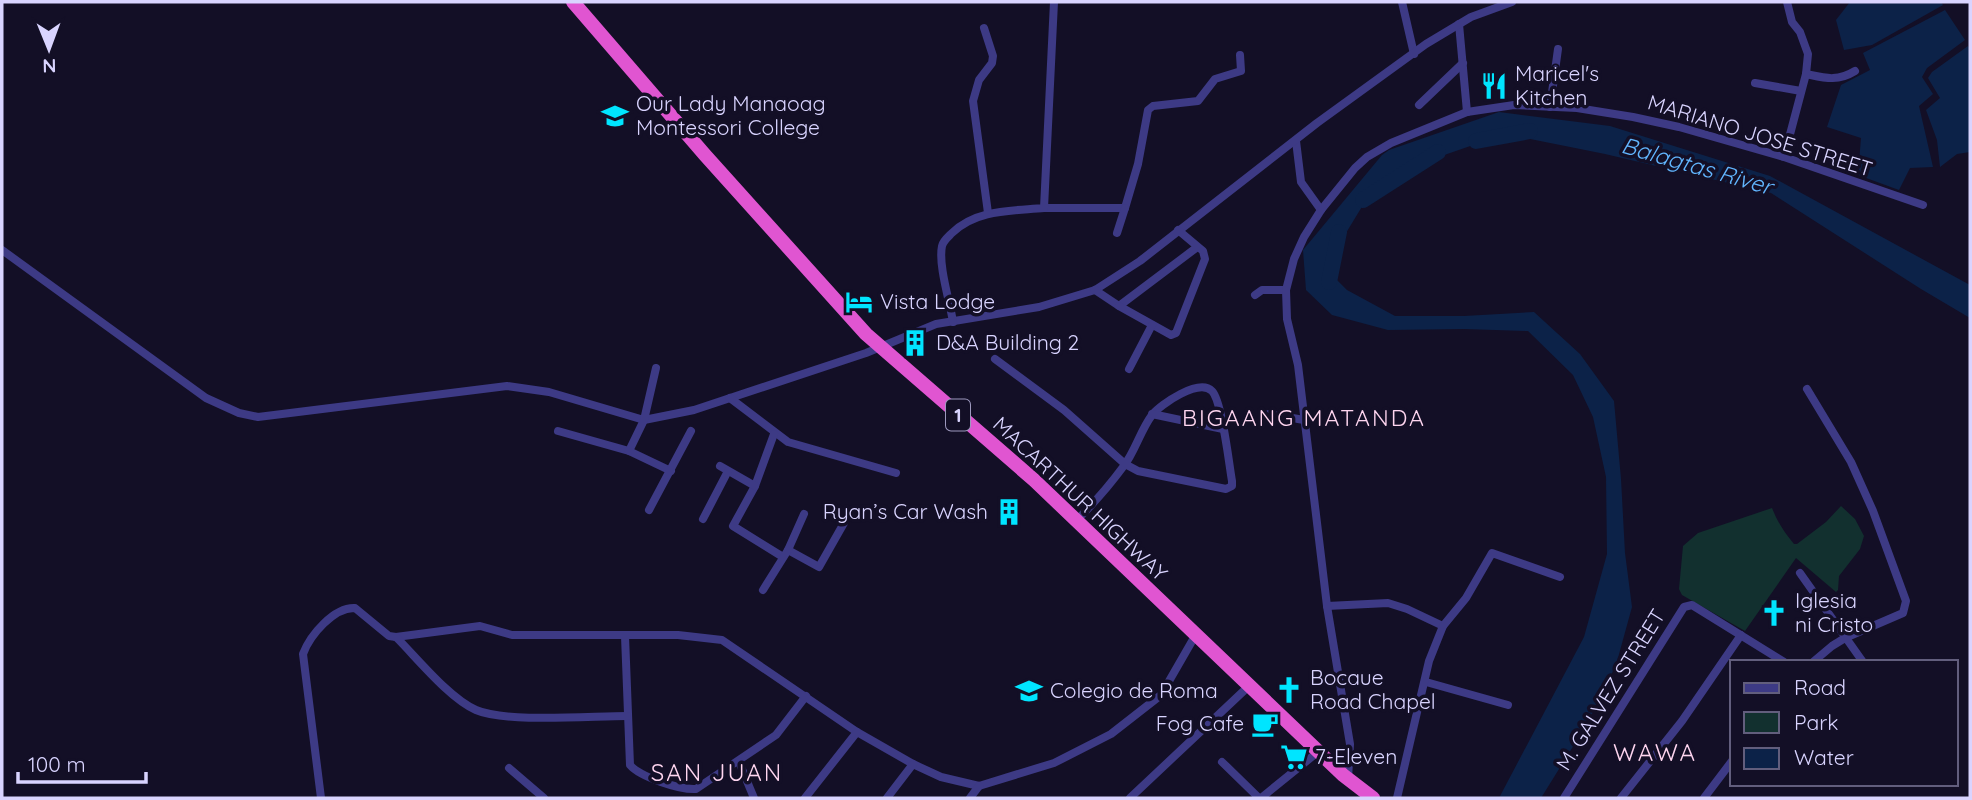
<svg xmlns="http://www.w3.org/2000/svg" width="1972" height="800" font-family="Quicksand,sans-serif">
<style>
.green{fill:#12302f}
.water{fill:#0c2248}
.lines{fill:none;stroke-linecap:round;stroke-linejoin:round}
.river{stroke:#0c2248;stroke-width:16}
.minor{stroke:#3d3a85;stroke-width:8}
.trunk{stroke:#e055d1;stroke-width:14}
.labels{text-anchor:middle;stroke-width:7;stroke-linejoin:round;paint-order:stroke}
.shield{fill:#130f26;stroke:#9e99be;stroke-width:2}
.shield-label{font-size:19px;font-weight:bold;fill:#d9d4ff}
.poi-label{font-size:21px;fill:#d9d4ff;stroke:#130f26;text-anchor:start}
.street-label{font-size:21px;fill:#d9d4ff;stroke:#130f26}
.water-label{font-size:23px;font-style:italic;fill:#62b6ff;stroke:#130f26}
.neighbourhood-label{font-size:23px;letter-spacing:2px;fill:#ffd6f0;stroke:#130f26}
.quarter-label{font-size:24px;letter-spacing:2px;fill:#ffd6f0;stroke:#130f26}
</style>
<rect width="100%" height="100%" fill="#130f26"/>
<path class="green" d="M1841 506 1855 519 1864 536 1860 549 1839 576 1838 590 1836 592 1796 558 1745 631 1682 595 1679 589 1683 546 1698 533 1772 508C1778 523 1784 532 1794 544H1797L1826 522Z"/>
<g class="water">
<polygon points="1850,2 1941,2 1943,5 1872,45 1844,50 1836,20"/>
<polygon points="1945,10 1965,40 1927,68 1922,77 1933,94 1919,106 1933,167 1910,168 1899,190 1858,175 1861,138 1827,127 1841,85 1870,70 1863,53"/>
<polygon points="1968,46 1970,49 1970,152 1957,154 1940,167 1937,140 1926,110 1940,98 1928,78 1932,72"/>
<polygon points="1499,112 1610,126 1770,176 1970,285 1970,318 1921,289 1771,193 1605,154 1505,134 1398,171 1363,205 1332,256 1334,277 1347,290 1395,316 1464,316 1534,312 1580,354 1614,401 1621,479 1625,553 1632,607 1616,665 1587,724 1541,798 1499,798 1584,637 1607,554 1606,477 1593,417 1573,375 1528,331 1464,329 1388,330 1332,315 1306,290 1303,250 1382,155 1389,150"/>
</g>
<g class="lines">
<g class="river">
<polyline points="1476,141 1530,131"/>
<polyline points="1363,200 1438,152"/>
<polyline points="1329,282 1339,232"/>
</g>
<g class="minor">
<polyline points="1402,2 1414,54"/>
<polyline points="1459,24 1467,112"/>
<polyline points="984,28 993,56 992,63 979,80 973,101 988,213"/>
<path d="M1806 74C1825 78 1837 82 1855 71"/>
<polyline points="1755,83 1801,91"/>
<polyline points="1419,105 1463,63"/>
<polyline points="1550,107 1558,49"/>
<polyline points="1296,141 1301,182 1321,210"/>
<polyline points="1784,157 1806,74 1808,54 1800,32 1792,22 1787,2"/>
<polyline points="1044,208 1125,208 1138,164 1148,110 1153,106 1198,101 1215,79 1241,71 1240,55"/>
<polyline points="1117,233 1125,208"/>
<polyline points="2,250 206,398 239,413 258,417 507,386 549,392 644,420 694,410 866,353 936,324 1039,307 1095,290 1140,261 1317,123 1426,44 1471,17 1512,2"/>
<polyline points="1095,290 1119,306 1196,248"/>
<polyline points="1255,295 1262,290 1286,290"/>
<polyline points="1119,306 1171,335 1176,333 1205,259 1203,251 1178,230"/>
<path d="M953 322C950 302 938 265 942 246 943 241 948 237 952 233 976 209 1012 211 1044 208L1054 2"/>
<path d="M995 359 1064 410 1125 464 1138 471 1226 489 1232 486V481C1229 464 1222 401 1212 391 1199 378 1161 404 1152 415 1140 431 1135 452 1123 467 1109 486 1093 504 1077 520"/>
<polyline points="1129,369 1152,325"/>
<polyline points="1807,389 1851,462 1873,511 1906,601 1903,613 1845,638 1832,646 1813,662"/>
<polyline points="730,398 788,442 896,473"/>
<polyline points="1152,414 1223,429"/>
<polyline points="1269,414 1304,420"/>
<polyline points="558,431 629,451 671,471"/>
<polyline points="774,434 755,486 733,526 783,557"/>
<polyline points="629,451 644,420 656,368"/>
<polyline points="720,466 755,486"/>
<polyline points="649,510 691,431"/>
<polyline points="703,519 728,471"/>
<polyline points="788,550 819,567 844,523"/>
<polyline points="1800,573 1863,662"/>
<polyline points="763,590 788,550 804,514"/>
<polyline points="1327,606 1388,603 1407,609 1443,626"/>
<path d="M625 636 630 765C640 777 680 790 696 789L776 735 806 696"/>
<polyline points="396,637 480,626 512,635 678,635 722,640 857,732 913,764 941,777 979,786 1054,763 1111,734 1161,695 1195,636"/>
<polyline points="1426,682 1508,705"/>
<polyline points="739,762 754,798"/>
<polyline points="1222,762 1259,798"/>
<polyline points="509,768 544,798"/>
<polyline points="1348,779 1350,744 1327,606 1298,365 1287,319 1286,290 1294,259 1304,237 1321,210 1355,168 1367,157 1391,143 1467,112 1514,105 1577,108 1633,117 1679,127 1784,157 1923,205"/>
<path d="M321 798 303 654C310 635 334 607 355 608L389 636 396 637C417 658 449 698 476 710 506 723 590 716 627 716"/>
<polyline points="805,798 857,732"/>
<polyline points="887,798 913,764"/>
<polyline points="970,798 979,786"/>
<polyline points="1130,798 1250,685"/>
<polyline points="1261,798 1319,751"/>
<polyline points="1397,798 1429,661 1443,626 1466,598 1492,553 1560,577"/>
<polyline points="1564,798 1684,607 1692,605 1784,662"/>
<polyline points="1621,798 1682,721 1741,635"/>
<polyline points="1704,798 1732,761"/>
</g>
<polyline class="trunk" points="573,2 705,155 866,334 1034,480 1343,775 1373,798"/>
</g>
<defs>
<symbol id="restaurant-bare" viewBox="-9 -9 18 18"><path d="M-5-6h1v4h1v-4h1v4h1v-4h1v5L-1.5 .5V6h-2V.5L-5-1ZM5-6V6H3V1.5H1.5Q1.5-4 5-6Z" fill="#00e5ff" stroke="#130f26" stroke-width="2.5" paint-order="stroke"/></symbol>
<symbol id="university-bare" viewBox="-9 -9 18 18"><path d="M0-5L7-2L0 1L-7-2ZM-4 1L0 2.5L4 1V4Q0 6-4 4Z" fill="#00e5ff" stroke="#130f26" stroke-width="2.5" paint-order="stroke"/></symbol>
<symbol id="hotel-bare" viewBox="-9 -9 18 18"><path d="M-6-4.5h1.5V1H6V5H4.5V3h-9V5H-6ZM-4 0a1.8 1.8 0 1 1 3.6 0ZM.5 0V-2.5h3Q6-2.5 6 0Z" fill="#00e5ff" stroke="#130f26" stroke-width="2.5" paint-order="stroke"/></symbol>
<symbol id="building-bare" viewBox="-9 -9 18 18"><path d="M-4-6H4V6H1V3H-1V6H-4ZM-2.5-4.3h1.7v1.8h-1.7ZM.8-4.3h1.7v1.8H.8ZM-2.5-1h1.7V.8h-1.7ZM.8-1h1.7V.8H.8Z" fill="#00e5ff" stroke="#130f26" stroke-width="2.5" paint-order="stroke"/></symbol>
<symbol id="church-bare" viewBox="-9 -9 18 18"><path d="M-1.2-6h2.4v3.5h3.3v2.4h-3.3V6h-2.4V-.1h-3.3v-2.4h3.3Z" fill="#00e5ff" stroke="#130f26" stroke-width="2.5" paint-order="stroke"/></symbol>
<symbol id="cafe-bare" viewBox="-9 -9 18 18"><path d="M-5.5-4.5H6V0H3Q3 3.5 0 3.5H-2.5Q-5.5 3.5-5.5 0ZM3-3.2v2h1.7v-2ZM-6 4.5H4V6H-6Z" fill="#00e5ff" stroke="#130f26" stroke-width="2.5" paint-order="stroke"/></symbol>
<symbol id="supermarket-bare" viewBox="-9 -9 18 18"><path d="M-6-5.5h2.5l.6 2H6L4.5 2H-2.5L-4.4-4H-6ZM-1.5 3.2a1.3 1.3 0 1 0 .1 0ZM3 3.2a1.3 1.3 0 1 0 .1 0Z" fill="#00e5ff" stroke="#130f26" stroke-width="2.5" paint-order="stroke"/></symbol>
</defs>
<g fill-rule="evenodd">
<use href="#restaurant-bare" x="1475" y="67" width="38" height="38"/>
<use href="#university-bare" x="596" y="97" width="38" height="38"/>
<use href="#hotel-bare" x="840" y="283" width="38" height="38"/>
<use href="#building-bare" x="896" y="324" width="38" height="38"/>
<use href="#building-bare" x="990" y="493" width="38" height="38"/>
<use href="#church-bare" x="1755" y="594" width="38" height="38"/>
<use href="#church-bare" x="1270" y="671" width="38" height="38"/>
<use href="#university-bare" x="1010" y="672" width="38" height="38"/>
<use href="#cafe-bare" x="1246" y="705" width="38" height="38"/>
<use href="#supermarket-bare" x="1275" y="738" width="38" height="38"/>
</g>
<g class="labels">
<rect class="shield" x="946" y="399.5" width="24" height="31" rx="5"/>
<g class="shield-label">
<text x="958" y="422">1</text>
</g>
<g class="poi-label">
<text x="1515" y="81">Maricel's<tspan x="1515" dy="24">Kitchen</tspan></text>
<text x="636" y="111">Our Lady Manaoag<tspan x="636" dy="24">Montessori College</tspan></text>
<text x="880" y="309">Vista Lodge</text>
<text x="936" y="350">D&amp;A Building 2</text>
<text x="988" y="519" text-anchor="end">Ryan’s Car Wash</text>
<text x="1795" y="608">Iglesia<tspan x="1795" dy="24">ni Cristo</tspan></text>
<text x="1310" y="685">Bocaue<tspan x="1310" dy="24">Road Chapel</tspan></text>
<text x="1050" y="698">Colegio de Roma</text>
<text x="1244" y="731" text-anchor="end">Fog Cafe</text>
<text x="1315" y="764">7-Eleven</text>
</g>
<g class="street-label">
<text transform="translate(1760 136) rotate(17)" y="7">MARIANO JOSE STREET</text>
<text transform="translate(1080 499) rotate(43)" y="7">MACARTHUR HIGHWAY</text>
<text transform="translate(1611 690) rotate(-58)" y="7">M. GALVEZ STREET</text>
</g>
<g class="water-label">
<text transform="translate(1697 166) rotate(16)" y="8">Balagtas River</text>
</g>
<g class="neighbourhood-label">
<text x="1304" y="426">BIGAANG MATANDA</text>
</g>
<g class="quarter-label">
<text x="1655" y="761">WAWA</text>
<text x="717" y="781">SAN JUAN</text>
</g>
</g>
<rect width="1972" height="800" fill="none" stroke="#d9d4ff" stroke-width="7"/>
<rect x="1730" y="660" width="228" height="126" fill="#130f26" stroke="#625e7d" stroke-width="2"/>
<rect x="1744" y="683" width="35" height="10" fill="#3d3a85" stroke="#625e7d" stroke-width="2"/>
<text x="1794" y="695" font-size="21" fill="#d9d4ff">Road</text>
<rect x="1744" y="712" width="35" height="21" fill="#12302f" stroke="#625e7d" stroke-width="2"/>
<text x="1794" y="730" font-size="21" fill="#d9d4ff">Park</text>
<rect x="1744" y="748" width="35" height="21" fill="#0c2248" stroke="#625e7d" stroke-width="2"/>
<text x="1794" y="765" font-size="21" fill="#d9d4ff">Water</text>
<g transform="translate(49 49) rotate(179)" stroke="#130f26" stroke-width="5" paint-order="stroke">
<path d="M0-5L12 26L0 18L-12 26Z" fill="#d9d4ff"/>
<text y="-10" font-size="19" font-weight="bold" text-anchor="middle" fill="#d9d4ff">N</text>
</g>
<path d="M18 772v10h128v-10" fill="none" stroke="#d9d4ff" stroke-width="3.5"/>
<text x="28" y="772" font-size="21" fill="#d9d4ff" stroke="#130f26" stroke-width="5" paint-order="stroke">100 m</text>
</svg>
